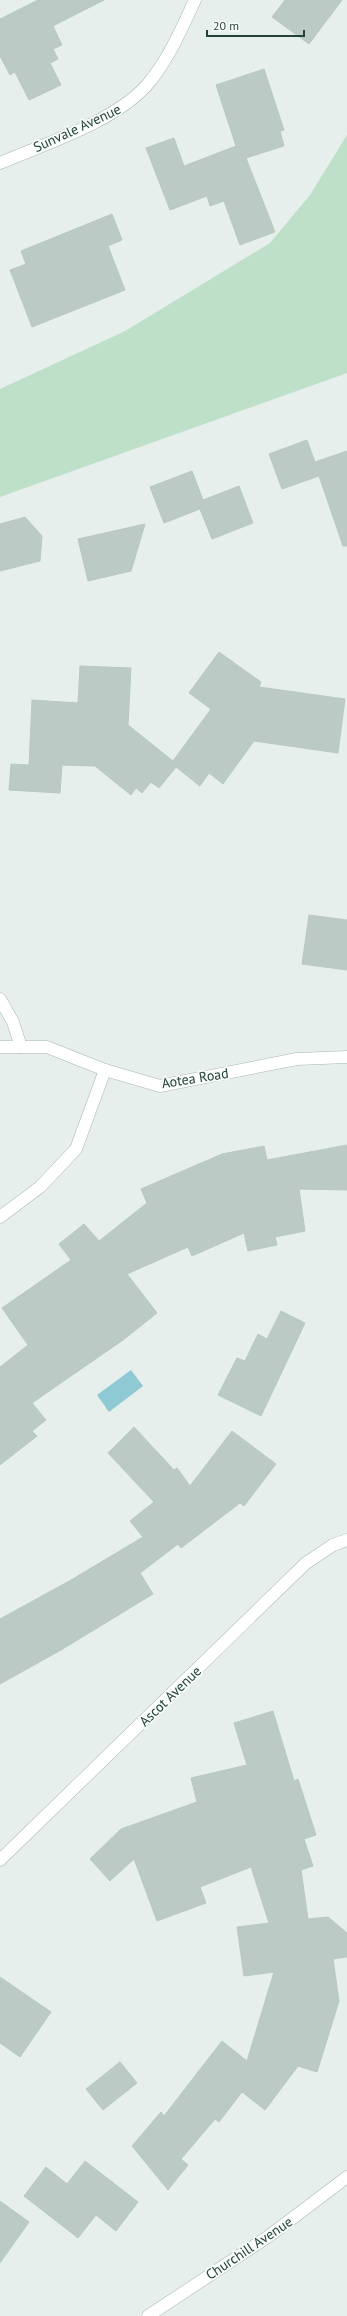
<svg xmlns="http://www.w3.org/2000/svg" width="347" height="2316" font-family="'PT Sans',sans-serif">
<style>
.green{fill:#bfe0c8}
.water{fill:#8ec9d4}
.building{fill:#bbcac4;stroke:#b8c9c2}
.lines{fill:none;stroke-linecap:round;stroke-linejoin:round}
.minor-casing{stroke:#a8b8b2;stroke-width:13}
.minor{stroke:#fff;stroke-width:12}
.labels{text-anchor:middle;stroke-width:3.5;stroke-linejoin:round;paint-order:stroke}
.street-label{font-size:14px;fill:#24423a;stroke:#f7fbf9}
</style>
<rect width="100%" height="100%" fill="#e6efeb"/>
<polygon class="green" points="347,135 347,373 0,497 0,389 125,331 270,243 310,195"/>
<polygon class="water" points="131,1370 143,1386 109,1412 97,1395"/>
<g class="building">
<polygon points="38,0 104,0 53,26 62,45 53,49 58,59 50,63 61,85 29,100 15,72 10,75 0,56 0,19"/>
<polygon points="285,0 342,0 309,44 272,17"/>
<polygon points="264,69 284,130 280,131 284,146 246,158 275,232 240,245 224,201 210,206 207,196 170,210 146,148 174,138 184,166 236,146 216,85"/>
<polygon points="112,214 122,240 108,246 125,290 32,327 10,270 26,264 21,251"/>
<polygon points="307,440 315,462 347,451 347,546 343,546 319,476 282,489 269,454"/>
<polygon points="192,471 203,500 239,486 253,523 212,539 200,509 164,523 150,487"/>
<polygon points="25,517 42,536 40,561 0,571 0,524"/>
<polygon points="145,524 131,571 88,581 78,539"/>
<polygon points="219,652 261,682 259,687 345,699 338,753 254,741 223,784 209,773 200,786 176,767 159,788 151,782 142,793 136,788 131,795 95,766 62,765 60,793 9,790 11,764 29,765 32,700 78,703 80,666 131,668 128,725 173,761 211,709 189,693"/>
<polygon points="309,915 347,920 347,970 302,964"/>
<polygon points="347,1145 347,1190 299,1189 305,1231 275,1237 277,1245 248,1251 244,1233 192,1256 188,1247 127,1274 157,1313 123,1340 32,1403 46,1420 32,1431 37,1436 0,1465 0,1367 28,1345 2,1308 71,1260 59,1244 84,1224 99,1241 147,1203 141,1189 222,1154 264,1146 267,1160"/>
<polygon points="281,1311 305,1323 261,1416 218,1395 237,1358 245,1361 258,1334 267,1339"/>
<polygon points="134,1427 174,1470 177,1468 190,1486 232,1431 276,1464 244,1506 240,1503 181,1548 178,1544 140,1573 153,1594 61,1650 0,1684 0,1619 71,1580 143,1537 130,1521 154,1502 108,1453"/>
<polygon points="273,1711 294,1781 298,1779 316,1835 304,1839 313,1866 301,1870 308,1919 328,1917 347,1933 347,1957 333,1959 339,2001 317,2072 298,2066 265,2110 242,2092 219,2122 215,2119 181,2159 188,2165 168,2190 132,2146 161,2112 164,2116 222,2041 247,2061 274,1972 244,1976 237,1927 269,1923 251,1867 200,1887 206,1903 157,1921 134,1859 110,1881 90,1859 121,1829 197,1802 191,1778 247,1765 234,1723"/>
<polygon points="0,1977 51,2012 20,2057 0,2043"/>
<polygon points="120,2062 137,2083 103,2110 86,2089"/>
<polygon points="85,2161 138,2202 116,2231 96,2215 78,2238 24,2196 46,2167 67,2184"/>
<polygon points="0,2201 29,2222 0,2263"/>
</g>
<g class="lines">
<defs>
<g id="minor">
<path d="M0 163C45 144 122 119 151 80 170 56 182 28 195 0"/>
<polyline points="0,999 13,1022 21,1047"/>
<polyline points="0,1047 47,1047 105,1070 160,1086 297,1059 347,1057"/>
<polyline points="0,1217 40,1187 76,1149 105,1070"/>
<polyline points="0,1860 306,1563 333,1545 347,1540"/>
<polyline points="148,2316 269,2236 347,2177"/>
</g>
</defs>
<use href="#minor" class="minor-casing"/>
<use href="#minor" class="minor"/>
</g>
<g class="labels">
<g class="street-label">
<text transform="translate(77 128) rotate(-25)" y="5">Sunvale Avenue</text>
<text transform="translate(195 1078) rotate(-9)" y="5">Aotea Road</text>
<text transform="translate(170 1696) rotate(-44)" y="5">Ascot Avenue</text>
<text transform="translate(249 2248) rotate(-34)" y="5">Churchill Avenue</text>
</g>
</g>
<path d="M207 30v6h97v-6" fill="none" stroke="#24423a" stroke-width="2"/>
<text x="213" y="30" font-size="12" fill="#24423a" stroke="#f7fbf9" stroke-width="3" paint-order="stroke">20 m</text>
</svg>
